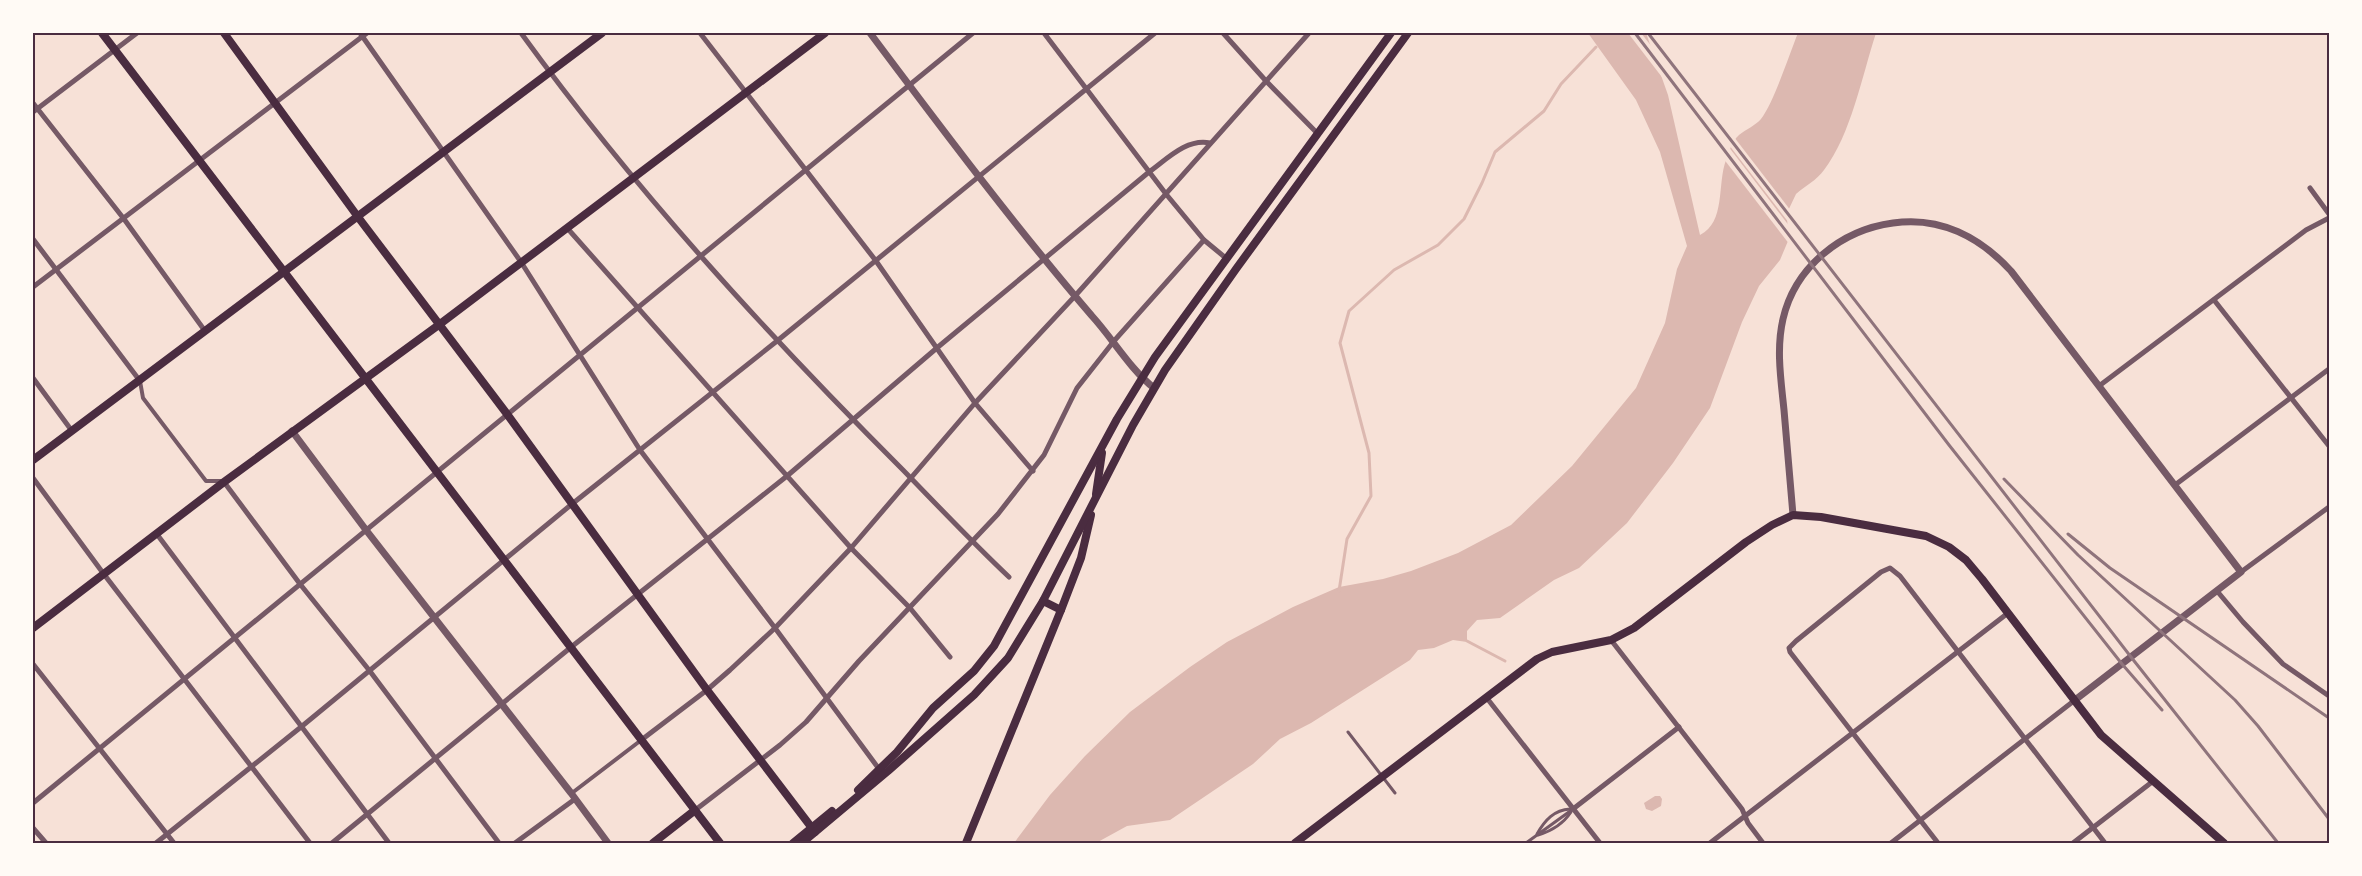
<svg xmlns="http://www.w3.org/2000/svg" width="2362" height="876" font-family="'Asap Condensed',sans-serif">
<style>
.water{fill:#dcb8b0}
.pier{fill:#f7e1d7}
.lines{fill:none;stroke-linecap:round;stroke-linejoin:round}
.stream{stroke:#dcb8b0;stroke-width:3}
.service{stroke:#755966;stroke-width:3}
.pedestrian{stroke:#755966;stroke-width:4}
.minor{stroke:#755966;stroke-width:5}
.tertiary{stroke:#755966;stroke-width:7}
.secondary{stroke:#4a2c40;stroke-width:8}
.primary{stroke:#4a2c40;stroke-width:8}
.rail{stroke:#8f747c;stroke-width:3}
.neatline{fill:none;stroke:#4a2c40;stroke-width:2}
</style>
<rect width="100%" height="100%" fill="#f7e1d7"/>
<g class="water">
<path d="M1588 33H1646L1668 95 1700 235C1726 222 1717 184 1726 160 1729 152 1732 141 1739 135 1746 129 1755 126 1761 119 1774 102 1789 55 1798 33H1876C1862 76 1851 135 1824 170 1817 180 1805 186 1796 194L1787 213 1788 241 1780 260 1759 286 1742 322 1710 408 1673 463 1627 523 1579 568 1554 580 1500 618 1477 620 1467 631V642L1453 640 1434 648 1418 650 1410 660 1311 723 1280 739 1253 764 1170 820 1127 826 1096 843H1014L1050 795 1085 756 1130 712 1190 667 1227 642 1293 607 1339 587 1383 579 1411 571 1458 553 1511 525 1572 466 1636 388 1665 323 1677 269 1687 246 1660 152 1636 100Z"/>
<polygon points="1655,796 1660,796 1662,799 1661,806 1652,811 1646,809 1644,803"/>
</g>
<g class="pier">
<polygon points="1628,33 1641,33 1656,52 1668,85"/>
<polygon points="1734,137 1791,211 1789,223 1729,145"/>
<polygon points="1728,146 1790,227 1790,245 1723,158"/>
</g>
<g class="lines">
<g class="stream">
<polyline points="1339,591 1347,539 1371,496 1369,453 1340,343 1349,311 1394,270 1438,245 1464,219 1482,183 1495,152 1544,111 1561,84 1596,47"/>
<polyline points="1467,641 1505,661"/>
</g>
<g class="service">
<polyline points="1348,732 1395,793"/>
<path d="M1537 834C1545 820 1554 810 1570 809"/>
<path d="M1538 835C1552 831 1563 824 1571 812"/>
<polyline points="1526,843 1573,809"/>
</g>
<g class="pedestrian">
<polyline points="140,381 143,398 206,481 223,481"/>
<polyline points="572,793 640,741"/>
</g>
<g class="minor">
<polyline points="360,33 521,262 640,450 775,628 879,769 882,770"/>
<path d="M521 33C635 190 766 333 903 470 938 506 972 542 1009 577"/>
<polyline points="700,33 876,261 975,403 1033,471"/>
<polyline points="1044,33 1166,194 1204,240 1227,259"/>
<polyline points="1223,33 1266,81 1318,134"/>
<polyline points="33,103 124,219 205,331"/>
<polyline points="33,112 137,33"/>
<polyline points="2310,188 2329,214"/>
<polyline points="568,229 851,548 910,608 950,657"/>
<polyline points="33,239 140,381"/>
<polyline points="33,287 367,33"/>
<polyline points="2214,300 2329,446"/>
<polyline points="33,378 72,431"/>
<polyline points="2099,386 2306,230 2329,218"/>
<polyline points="33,478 103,573 310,843"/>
<polyline points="224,482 300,584 369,670 499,843"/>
<polyline points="2175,485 2329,369"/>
<polyline points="156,533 389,843"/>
<polyline points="2241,572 2329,507"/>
<polyline points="2217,591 2243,622 2283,664 2329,696"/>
<polyline points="1611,640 1742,809 1748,823 1763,843"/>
<polyline points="33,664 174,843"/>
<polyline points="1486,697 1600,843"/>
<polyline points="640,741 707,690 730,670 775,628 851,548 975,403 1075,296 1309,33"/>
<polyline points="33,803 973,33"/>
<polyline points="1573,809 1679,727"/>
<polyline points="694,811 780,745 806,722 859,661 998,514 1044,455 1077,388 1114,341 1204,240"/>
<polyline points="33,828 46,843"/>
<polyline points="156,843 301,727 572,504 777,341 1155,33"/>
<path d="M332 843 570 648 787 476 938 347 1149 172C1167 159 1187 138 1210 143"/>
<polyline points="515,843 575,799"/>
<polyline points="1710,843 2008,613"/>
<polyline points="1891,843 2075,700"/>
<polyline points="1938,843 1790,652 1789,648 1796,641 1881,572 1890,568 1900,576 2105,843"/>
<polyline points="2073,843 2152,782"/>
</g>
<g class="tertiary">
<path d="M870 33C942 129 1014 225 1092 316 1113 339 1130 369 1154 388"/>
<polyline points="292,431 366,530 571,793 608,843"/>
<path d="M1793 515C1790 480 1787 445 1784 410 1781 380 1776 349 1783 319 1795 267 1841 230 1893 223 1940 216 1980 237 2011 271L2241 572 2075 700"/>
</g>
<g class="secondary">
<polyline points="102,33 720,843"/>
<polyline points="224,33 358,217 507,414 707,690 815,832"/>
<polyline points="33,460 602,33"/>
<polyline points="33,628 224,482 440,324 825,33"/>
<polyline points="653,843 694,811"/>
<polyline points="966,843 1061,610"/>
<polyline points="1295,843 1537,659 1552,652 1611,640 1634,628 1746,542 1772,525 1793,515 1821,517 1926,536 1949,547 1966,560 1982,579 2101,735 2224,843"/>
</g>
<g class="primary">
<polyline points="1096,494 1102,453"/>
<polyline points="1043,601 1061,610 1081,558 1091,515"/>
<polyline points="858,790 897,752 933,708 974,671 994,646 1117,419 1155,357 1391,33"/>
<polyline points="793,843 832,811"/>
<polyline points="802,843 888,771 974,695 1008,658 1043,601 1133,425 1165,370 1236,269 1408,33"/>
</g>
<g class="rail">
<polyline points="1635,33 1949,445 2122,664 2162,710"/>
<polyline points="1648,33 2131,657 2278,843"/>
<polyline points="2004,479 2078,555 2235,700 2258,726 2329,819"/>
<polyline points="2068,534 2110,568 2329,718"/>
</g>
</g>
<rect width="2362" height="876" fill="none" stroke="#fffaf5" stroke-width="69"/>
<rect x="34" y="34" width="2294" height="808" class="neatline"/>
</svg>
